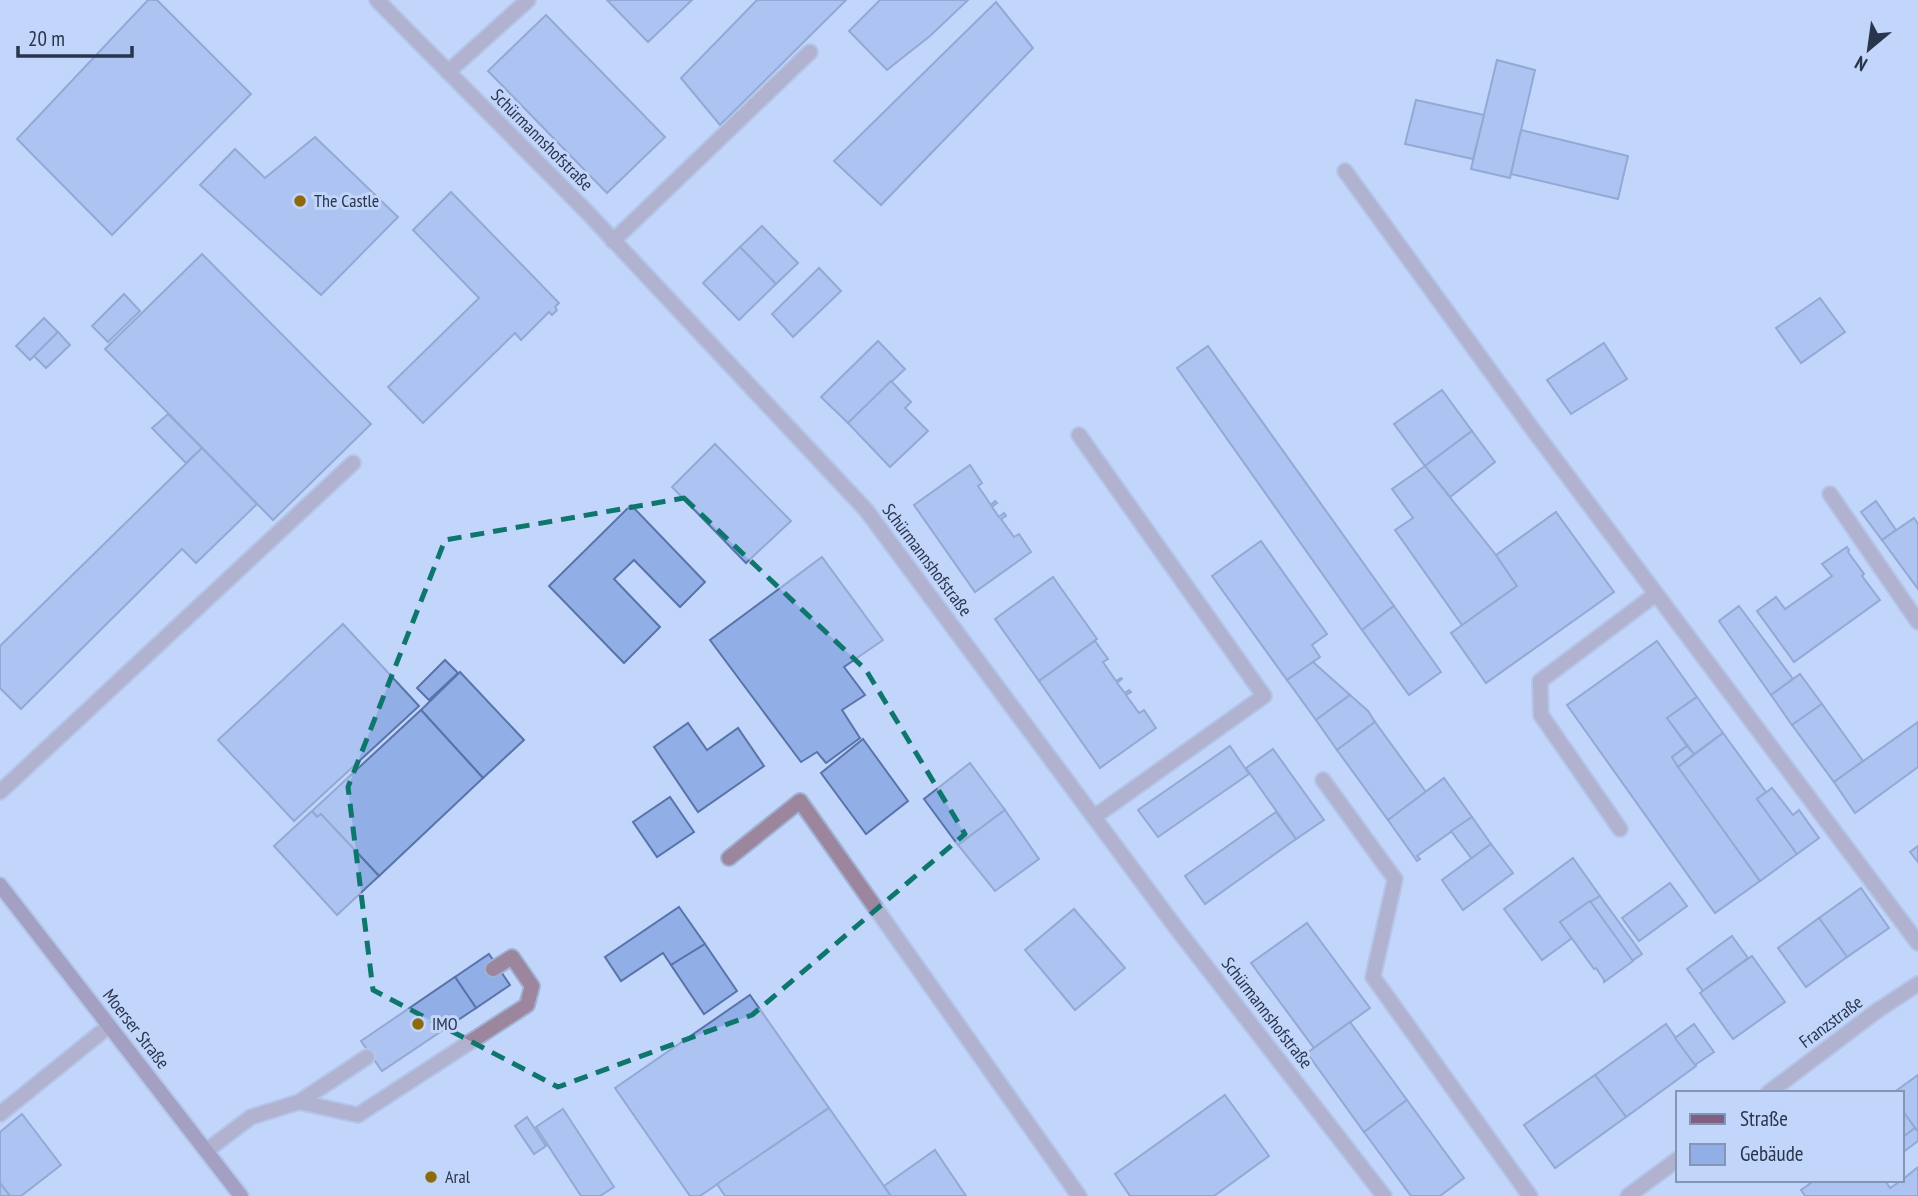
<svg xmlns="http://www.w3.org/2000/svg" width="1918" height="1196" font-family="'PT Sans Narrow',sans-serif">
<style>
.building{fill:#92aee6;stroke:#5874ab;stroke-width:2}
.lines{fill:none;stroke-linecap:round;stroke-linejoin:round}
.lane-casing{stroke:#a0b2d4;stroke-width:18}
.street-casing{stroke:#a0b2d4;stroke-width:18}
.secondary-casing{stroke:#a0b2d4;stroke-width:18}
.lane{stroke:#9b869d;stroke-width:14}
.street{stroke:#9b869d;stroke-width:14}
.secondary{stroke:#7f6082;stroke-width:14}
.marked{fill:none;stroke:#0f766e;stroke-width:5;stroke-dasharray:14 9;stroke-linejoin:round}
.poi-dot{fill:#8e6a0d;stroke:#c2d5fa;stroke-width:2.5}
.labels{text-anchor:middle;stroke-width:6;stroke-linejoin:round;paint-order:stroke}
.street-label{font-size:18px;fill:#29354d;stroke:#c2d5fa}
.poi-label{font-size:18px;fill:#29354d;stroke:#c2d5fa;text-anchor:start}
</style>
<rect width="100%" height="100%" fill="#c2d5fa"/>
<g class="building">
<polygon points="148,0 157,0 251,94 112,235 17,139"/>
<polygon points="607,0 692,0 648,42"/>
<polygon points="757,0 846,0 720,125 681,78"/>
<polygon points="880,0 968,0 930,36 887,70 849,31"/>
<polygon points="996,2 1033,48 881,205 834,161"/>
<polygon points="546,15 665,137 607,193 488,71"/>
<polygon points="1497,60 1535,70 1510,178 1471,169"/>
<polygon points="1416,100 1484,115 1473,159 1405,144"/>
<polygon points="1521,130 1628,156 1618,199 1511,174"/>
<polygon points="315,137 398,217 321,295 200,185 235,149 265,178"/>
<polygon points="451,192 559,303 555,307 557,310 552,315 549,312 521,340 515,333 423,423 388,387 479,298 413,230"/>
<polygon points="762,226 798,263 776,284 740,247"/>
<polygon points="740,247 776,284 739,320 703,283"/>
<polygon points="202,254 371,424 273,520 105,349"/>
<polygon points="819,268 841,291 793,337 772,314"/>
<polygon points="124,294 140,311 108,342 92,326"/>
<polygon points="1820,298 1845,332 1801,363 1776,328"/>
<polygon points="44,318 58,332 30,360 16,346"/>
<polygon points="58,332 70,345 46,368 34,356"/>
<polygon points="878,341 905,369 848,423 821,397"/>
<polygon points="1604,343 1627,379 1571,414 1547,380"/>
<polygon points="1208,346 1394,606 1362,630 1177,368"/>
<polygon points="891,381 911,402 905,408 928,431 890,467 848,423"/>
<polygon points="1442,390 1472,431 1425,466 1394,424"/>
<polygon points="168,414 202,448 186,463 152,428"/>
<polygon points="1472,431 1495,462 1450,497 1425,466"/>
<polygon points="715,444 791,521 746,563 672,487"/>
<polygon points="202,448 257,504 196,563 182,549 21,709 0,688 0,646"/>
<polygon points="970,465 982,483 978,486 991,505 995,501 997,503 992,507 999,517 1004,513 1006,516 1001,519 1014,537 1019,534 1031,552 975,592 914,505"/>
<polygon points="1425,466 1496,555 1517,586 1462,625 1395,530 1413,518 1392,489"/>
<polygon points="1876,501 1896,530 1882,540 1861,512"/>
<polygon points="631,505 705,582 680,607 634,560 614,579 660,627 624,663 549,586"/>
<polygon points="1556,512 1614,592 1486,683 1451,633 1517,586 1496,555"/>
<polygon points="1914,518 1918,524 1918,589 1882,540"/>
<polygon points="1261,541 1327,634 1312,645 1320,657 1287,680 1212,576"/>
<polygon points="1847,547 1849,550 1848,552 1864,574 1862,576 1880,600 1794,662 1757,611 1776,597 1785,609 1832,576 1822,564"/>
<polygon points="822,557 883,640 844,667 865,695 842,710 860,738 826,763 817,752 801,762 710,640"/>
<polygon points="1053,577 1097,639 1039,681 995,619"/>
<polygon points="1394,606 1441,672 1409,695 1362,630"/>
<polygon points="1739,606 1793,679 1771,695 1719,621"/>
<polygon points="343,624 419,706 294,821 218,740"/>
<polygon points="1095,641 1108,659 1103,662 1116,681 1121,678 1122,679 1117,683 1125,693 1129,690 1131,692 1126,695 1139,713 1144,710 1156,728 1100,768 1039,681"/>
<polygon points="1657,641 1697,697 1667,718 1687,746 1672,757 1760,881 1715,913 1567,705"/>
<polygon points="445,660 458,673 429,700 417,688"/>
<polygon points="1313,662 1350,695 1316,720 1287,680"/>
<polygon points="460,672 524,740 483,778 421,710"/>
<polygon points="1800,674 1822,704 1792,725 1771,695"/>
<polygon points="1350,695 1368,711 1375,722 1337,750 1316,720"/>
<polygon points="1697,697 1723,733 1694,754 1667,718"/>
<polygon points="1822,704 1863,761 1834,782 1792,725"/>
<polygon points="421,710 483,778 379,876 321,814 317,817 312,811"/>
<polygon points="1375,722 1426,792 1388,820 1337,750"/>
<polygon points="1918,722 1918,767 1855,813 1834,782"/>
<polygon points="688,723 707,750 738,728 764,766 698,812 654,747"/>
<polygon points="1723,733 1766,792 1757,799 1797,854 1760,881 1678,767"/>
<polygon points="863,739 908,801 866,834 821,773"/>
<polygon points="1230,746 1249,774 1158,837 1138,810"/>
<polygon points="1687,746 1694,754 1678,767 1672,757"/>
<polygon points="1273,749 1324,820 1296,839 1246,768"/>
<polygon points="970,763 1005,810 958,845 924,799"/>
<polygon points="1444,778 1472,817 1417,856 1420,859 1417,861 1388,820"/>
<polygon points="1772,788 1793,815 1799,810 1819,838 1797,854 1757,799"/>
<polygon points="670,797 694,832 657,857 633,822"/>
<polygon points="1005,810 1039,859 995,891 958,845"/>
<polygon points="312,811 317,817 321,814 379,876 337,915 274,846"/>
<polygon points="1276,812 1296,839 1205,904 1185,876"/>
<polygon points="1472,817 1491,844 1472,859 1451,831"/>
<polygon points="1491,844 1513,873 1463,910 1442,880"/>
<polygon points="1918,846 1918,862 1910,852"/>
<polygon points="1573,858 1600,896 1560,922 1572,938 1542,960 1504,909"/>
<polygon points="1670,883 1687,906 1639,941 1622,918"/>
<polygon points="1861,888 1889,928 1847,957 1819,918"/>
<polygon points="1600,896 1642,954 1632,961 1590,902"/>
<polygon points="1590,901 1633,961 1604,982 1604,980 1596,968 1594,969 1560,922"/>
<polygon points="679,907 705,944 671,965 663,953 621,981 605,957"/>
<polygon points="1074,909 1125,968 1075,1010 1025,950"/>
<polygon points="1819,918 1847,957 1806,987 1778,948"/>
<polygon points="1307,923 1370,1008 1314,1048 1251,963"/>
<polygon points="1732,936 1748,958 1703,991 1687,969"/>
<polygon points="705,944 737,991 704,1014 671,965"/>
<polygon points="489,954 510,985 476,1008 455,977"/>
<polygon points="1752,956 1785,1002 1733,1039 1700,993"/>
<polygon points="455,977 476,1008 382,1071 361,1041"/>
<polygon points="750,995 829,1108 700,1196 690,1196 615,1088"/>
<polygon points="1350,1022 1407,1100 1364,1132 1307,1053"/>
<polygon points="1666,1024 1696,1066 1626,1117 1595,1075"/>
<polygon points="1694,1024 1714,1052 1695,1065 1675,1038"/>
<polygon points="1595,1075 1626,1117 1555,1168 1524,1125"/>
<polygon points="1918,1075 1918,1132 1902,1110 1902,1093 1893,1093"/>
<polygon points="1225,1095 1269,1156 1214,1196 1130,1196 1115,1174"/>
<polygon points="1407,1100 1464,1178 1440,1196 1411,1196 1364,1132"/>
<polygon points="829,1108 891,1196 725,1196 717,1184"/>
<polygon points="563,1109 614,1187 600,1196 581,1196 536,1127"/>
<polygon points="1902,1110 1915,1128 1902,1138"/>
<polygon points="22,1114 61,1165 21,1196 10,1196 0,1183 0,1132"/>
<polygon points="527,1117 546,1146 534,1154 515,1126"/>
<polygon points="1915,1128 1918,1132 1918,1141 1902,1153 1902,1138"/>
<polygon points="935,1150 966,1196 891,1196 884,1186"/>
<polygon points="1918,1167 1918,1196 1805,1196 1801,1190 1815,1180 1885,1180 1890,1188 1902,1180"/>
<polygon points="0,1183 10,1196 0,1196"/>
</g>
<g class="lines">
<defs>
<g id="lane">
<polyline points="448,72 528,0"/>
<polyline points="1345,171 1531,427 1918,943"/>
<polyline points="613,241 810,52"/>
<polyline points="1079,435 1264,696 1094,817"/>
<polyline points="1830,494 1918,622"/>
<polyline points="1323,780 1395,879 1373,977 1530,1196"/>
<polyline points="0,792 353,463"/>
<polyline points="1620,829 1541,715 1540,681 1656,594"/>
<polyline points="729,858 800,801 1079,1196"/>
<polyline points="367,1057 299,1102 358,1115 527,1005 532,986 512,957 493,969"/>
<polyline points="0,1114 109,1026"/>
<polyline points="206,1151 251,1117 299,1102"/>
</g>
<g id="street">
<polyline points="377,0 587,212 866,510 1177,929 1384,1196"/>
<polyline points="1768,1093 1878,1010 1918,984"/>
<polyline points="1628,1196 1678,1159"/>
</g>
<polyline id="secondary" points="0,885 241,1196"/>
</defs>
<use href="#lane" class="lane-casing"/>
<use href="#street" class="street-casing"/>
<use href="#secondary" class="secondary-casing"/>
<use href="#lane" class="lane"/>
<use href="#street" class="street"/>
<use href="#secondary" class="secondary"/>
</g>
<path d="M0 0H1918V1196H0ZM684 498 866 670 965 834 752 1015 558 1087 373 990 348 787 445 540Z" fill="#c2d5fa" fill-opacity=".55" fill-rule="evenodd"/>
<path class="marked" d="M684 498 866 670 965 834 752 1015 558 1087 373 990 348 787 445 540Z"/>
<g class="poi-dot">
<circle cx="300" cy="201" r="7"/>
<circle cx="418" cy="1024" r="7"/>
<circle cx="431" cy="1177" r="7"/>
</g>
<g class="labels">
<g class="street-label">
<text transform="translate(542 140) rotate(45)" y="6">Schürmannshofstraße</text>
<text transform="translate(927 560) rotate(53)" y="6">Schürmannshofstraße</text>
<text transform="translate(1267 1013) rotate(52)" y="6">Schürmannshofstraße</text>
<text transform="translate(1831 1022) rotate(-37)" y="6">Franzstraße</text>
<text transform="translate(136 1029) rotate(52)" y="6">Moerser Straße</text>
</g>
<g class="poi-label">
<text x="314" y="207">The Castle</text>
<text x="432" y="1030">IMO</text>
<text x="445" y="1183">Aral</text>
</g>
</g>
<rect x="1676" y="1091" width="228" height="91" fill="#c2d5fa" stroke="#8595b5" stroke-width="2"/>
<rect x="1690" y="1114" width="35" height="10" fill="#7f6082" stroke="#8595b5" stroke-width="2"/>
<text x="1740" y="1126" font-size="21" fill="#29354d">Straße</text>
<rect x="1690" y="1144" width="35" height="21" fill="#92aee6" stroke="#8595b5" stroke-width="2"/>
<text x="1740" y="1161" font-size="21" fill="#29354d">Gebäude</text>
<g transform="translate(1869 49) rotate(209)" stroke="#c2d5fa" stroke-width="5" paint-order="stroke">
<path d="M0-5L12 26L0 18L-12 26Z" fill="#29354d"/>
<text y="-10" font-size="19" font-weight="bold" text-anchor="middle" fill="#29354d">N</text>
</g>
<path d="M18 46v10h114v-10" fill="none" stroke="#29354d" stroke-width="3.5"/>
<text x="28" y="46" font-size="21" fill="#29354d" stroke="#c2d5fa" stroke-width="5" paint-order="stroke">20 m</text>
</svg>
